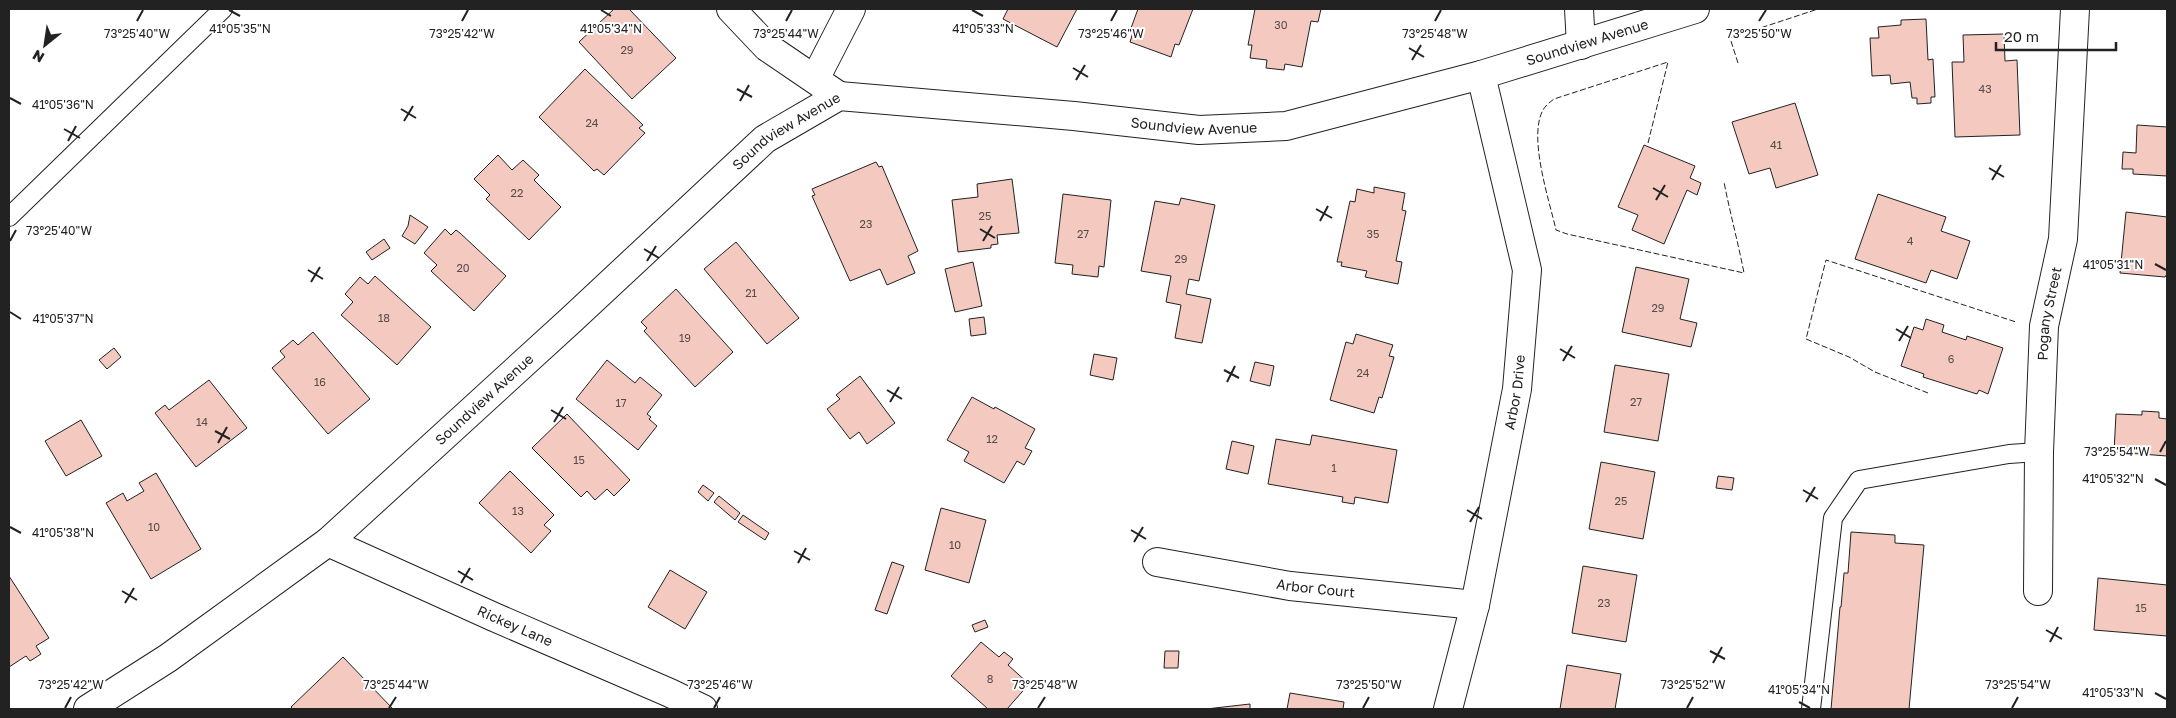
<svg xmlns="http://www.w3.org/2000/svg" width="2176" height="718" font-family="'Golos Text',sans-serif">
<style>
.building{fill:#f3c9c0;stroke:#222}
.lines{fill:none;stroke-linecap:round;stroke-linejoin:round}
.service-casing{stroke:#222;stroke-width:20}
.minor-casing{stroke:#222;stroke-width:30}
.service{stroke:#fff;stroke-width:18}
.minor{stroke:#fff;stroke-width:28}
.fence{stroke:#222;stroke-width:1;stroke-dasharray:6 2.5;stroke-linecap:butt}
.ticks{fill:none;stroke:#222;stroke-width:2}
.labels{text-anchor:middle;stroke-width:4;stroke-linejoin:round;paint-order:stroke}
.number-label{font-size:11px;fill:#564c4a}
.street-label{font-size:14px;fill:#222;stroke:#fff}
.ticks-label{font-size:12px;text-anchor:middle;fill:#222;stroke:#fff;stroke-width:4;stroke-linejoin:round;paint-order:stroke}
</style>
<rect width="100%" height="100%" fill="#fff"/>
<g class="building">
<polygon points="614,9 629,9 676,58 632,99 579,42"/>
<polygon points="1008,9 1077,9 1057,47 1003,19"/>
<polygon points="1138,9 1193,9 1179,45 1175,44 1171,57 1130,42 1134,29 1131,28"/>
<polygon points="1255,9 1321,9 1318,22 1311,21 1302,67 1285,64 1284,70 1266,68 1267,60 1250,58 1252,45 1248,45"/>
<polygon points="1926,19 1928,60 1933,59 1935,97 1931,97 1931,103 1917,104 1917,98 1912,98 1910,82 1891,84 1890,75 1872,76 1870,38 1879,38 1878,27 1901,25 1901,20"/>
<polygon points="2004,34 2005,61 2017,60 2020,135 1955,137 1952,62 1964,62 1963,35"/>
<polygon points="585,69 643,125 639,128 645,133 604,175 597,169 594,171 539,117"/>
<polygon points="1795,103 1818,175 1776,188 1770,168 1749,174 1732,122"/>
<polygon points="2137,125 2167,127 2167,176 2133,174 2133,169 2122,169 2123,152 2136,153"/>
<polygon points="1644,145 1695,166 1690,178 1701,183 1697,195 1687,190 1664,244 1632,230 1638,215 1618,207"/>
<polygon points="498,155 512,170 523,160 539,175 534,180 561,207 529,240 486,199 490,195 474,179"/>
<polygon points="876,162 879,167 882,166 918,251 908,256 915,273 887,285 880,269 850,281 812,196 815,195 812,189"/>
<polygon points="1012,179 1019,233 997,235 998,244 991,245 991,248 958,252 952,200 978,197 977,184"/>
<polygon points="1374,187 1405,193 1402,210 1406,211 1396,261 1402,262 1398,284 1365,277 1367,271 1341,266 1342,262 1337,262 1350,201 1355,202 1357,189 1374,193"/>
<polygon points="1063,194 1111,200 1104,267 1099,266 1098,277 1072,274 1073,265 1055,263"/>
<polygon points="1878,194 1946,217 1941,231 1970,241 1957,279 1931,270 1926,283 1855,259"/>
<polygon points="1181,198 1215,205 1199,281 1189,279 1186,294 1211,299 1202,343 1175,338 1181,305 1166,302 1171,276 1141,271 1155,201 1179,205"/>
<polygon points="2126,212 2167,217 2167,274 2165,277 2120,273"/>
<polygon points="410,215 428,227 415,244 402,236 408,226"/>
<polygon points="445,229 451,235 456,230 460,233 506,276 474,311 431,271 437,265 424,253"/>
<polygon points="384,239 390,248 372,260 366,252"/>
<polygon points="736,242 799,318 767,344 704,269"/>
<polygon points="973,262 982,306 955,312 945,269"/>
<polygon points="1636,267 1689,279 1680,319 1697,323 1691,347 1622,332"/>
<polygon points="375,276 431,327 397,365 341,315 353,302 345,294 360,277 368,284"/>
<polygon points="676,289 733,352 695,387 644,331 647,328 641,322"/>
<polygon points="984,317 986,334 971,336 969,319"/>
<polygon points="1926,319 1944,325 1942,332 1966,340 1967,336 2003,348 1988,394 1979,390 1977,394 1923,377 1924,374 1901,366 1914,327 1923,330"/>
<polygon points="313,332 370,399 328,434 272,368 285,357 280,351 293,340 298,345"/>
<polygon points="1356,334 1393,345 1389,356 1394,357 1382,398 1379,397 1374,413 1330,400 1346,342 1353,344"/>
<polygon points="114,348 121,357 107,369 99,360"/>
<polygon points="1094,354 1117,358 1113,380 1090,375"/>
<polygon points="607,360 635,383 640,377 662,395 647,414 651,417 649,419 657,426 638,450 576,399"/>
<polygon points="1255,362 1274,366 1270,386 1250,381"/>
<polygon points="1615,365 1669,374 1658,441 1604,432"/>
<polygon points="860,376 895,423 867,444 859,432 850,439 827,409 840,399 836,395"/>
<polygon points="209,380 247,428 196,467 155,413 165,405 169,410"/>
<polygon points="972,397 994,409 995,407 1035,429 1025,448 1032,451 1024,465 1017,461 1004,483 964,461 969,452 947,440"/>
<polygon points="2142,411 2159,412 2159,418 2167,419 2167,456 2114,452 2116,414 2142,415"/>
<polygon points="567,414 630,480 614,496 607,489 595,500 587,491 581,497 532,448"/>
<polygon points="81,420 102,456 66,476 45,441"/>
<polygon points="1312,435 1397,450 1388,503 1355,497 1354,504 1342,502 1343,497 1268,484 1276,439 1310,445"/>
<polygon points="1232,441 1254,446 1248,474 1226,469"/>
<polygon points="1601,462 1655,472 1643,539 1589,529"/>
<polygon points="510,471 554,515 544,525 551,531 531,553 479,503"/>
<polygon points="156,473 201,549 151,579 106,503 123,493 127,501 144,491 139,483"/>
<polygon points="1718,476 1734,478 1732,490 1716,488"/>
<polygon points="703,485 714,493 708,501 698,492"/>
<polygon points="719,496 740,513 735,520 714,502"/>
<polygon points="941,508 986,520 969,583 925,570"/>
<polygon points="743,515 769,533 765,540 738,522"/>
<polygon points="1851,532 1895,535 1895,543 1924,545 1909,709 1831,709 1840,607 1841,607 1844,573 1848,573"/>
<polygon points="892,562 904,566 887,614 875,610"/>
<polygon points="1583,566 1637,575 1626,642 1572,633"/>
<polygon points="670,570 707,592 685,629 648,607"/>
<polygon points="9,576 49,638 36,646 41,654 30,661 26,656 9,667"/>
<polygon points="2098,578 2167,585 2167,636 2094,630"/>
<polygon points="985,620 988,627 975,632 972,625"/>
<polygon points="981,642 999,657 1004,652 1013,659 1008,665 1029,684 1007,709 988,709 951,676"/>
<polygon points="1165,651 1179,651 1178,668 1164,668"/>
<polygon points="343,657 393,709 293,709 291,707"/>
<polygon points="1567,665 1621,674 1615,709 1560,709"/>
<polygon points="1290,693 1344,702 1343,709 1287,709"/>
<polygon points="1250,704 1250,709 1206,709"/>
</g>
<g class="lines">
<defs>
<g id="service">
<polyline points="9,217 223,9"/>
<polyline points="1811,709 1833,518 1859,480 2009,454 2039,452"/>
</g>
<g id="minor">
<polyline points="731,9 767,47 839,96"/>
<polyline points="1579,9 1581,45"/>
<polyline points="815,79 851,9"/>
<path id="s1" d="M328 542 494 617 670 693 703 709"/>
<path id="s2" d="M1157 562 1290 586 1475 605"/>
<path id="s3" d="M2038 591 2039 452 2044 326 2063 239 2075 9"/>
<path id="s4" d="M88 709 168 658 328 542 571 320 765 139 839 96 1074 116 1199 130 1286 126 1481 75 1695 9"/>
<path id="s5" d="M1448 709 1475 605 1517 389 1527 270 1481 75"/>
</g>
</defs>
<use href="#service" class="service-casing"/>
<use href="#minor" class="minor-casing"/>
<use href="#service" class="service"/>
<use href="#minor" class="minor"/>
<g class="fence">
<polyline points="1738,63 1730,38 1818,9"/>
<path d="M1648 143 1668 62 1554 99C1550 102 1545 106 1543 110 1528 137 1549 199 1556 230L1567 234 1744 273C1738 242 1730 213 1724 182"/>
<polyline points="1928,393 1875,372 1849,357 1806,339 1826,260 2016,322"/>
</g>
</g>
<path class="ticks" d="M229 10 240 16M601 10 611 16M972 10 983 16M137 21 143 10M462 21 468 10M786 21 792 10M1111 21 1117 10M1435 21 1441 10M1759 21 1766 10M1409 48 1424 57M1412 60 1421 45M1073 68 1088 77M1076 80 1085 65M737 89 752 97M10 98 21 104M740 101 749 85M401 109 416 118M404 121 413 106M64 129 80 138M68 141 76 126M1989 168 2004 177M1992 180 2001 165M1653 188 1668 197M1656 200 1665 185M1316 209 1332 218M1320 221 1328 206M980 229 995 238M10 241 16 230M983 241 992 226M644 249 659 258M647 261 656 246M2155 264 2166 270M308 270 323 279M311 282 320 267M10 312 21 319M1896 329 1911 338M1899 341 1908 326M1560 349 1575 358M1563 361 1572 346M1224 370 1239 378M1227 382 1235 366M887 390 902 399M890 402 899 387M551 410 566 419M554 422 563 407M215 431 230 439M218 443 227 427M2160 452 2166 441M2155 479 2166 485M1803 490 1818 499M1806 502 1815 487M1467 510 1482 519M1470 522 1479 507M10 527 21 533M1131 530 1146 539M1134 542 1143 527M794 551 810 560M798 563 806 548M458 571 473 580M461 583 470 568M122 591 137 600M125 603 134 588M2046 630 2062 639M2050 642 2058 627M1710 651 1725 659M1713 663 1722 647M2155 693 2166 699M1799 702 1810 708M65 708 71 697M389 708 396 697M714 708 720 697M1038 708 1045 697M1363 708 1369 697M1687 708 1693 697M2012 708 2018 697"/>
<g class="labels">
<g class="number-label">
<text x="1281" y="29">30</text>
<text x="627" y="54">29</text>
<text x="1985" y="93">43</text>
<text x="592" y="127">24</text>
<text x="1776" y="149">41</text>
<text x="517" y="197">22</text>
<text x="985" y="220">25</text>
<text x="866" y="228">23</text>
<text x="1083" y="238">27</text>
<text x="1373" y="238">35</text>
<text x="1910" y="245">4</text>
<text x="1181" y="263">29</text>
<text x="463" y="272">20</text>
<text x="751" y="297">21</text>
<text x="1658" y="312">29</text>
<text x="384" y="322">18</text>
<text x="685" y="342">19</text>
<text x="1951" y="363">6</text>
<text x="1363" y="377">24</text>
<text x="320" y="386">16</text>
<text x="1636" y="406">27</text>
<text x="621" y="407">17</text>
<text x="202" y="426">14</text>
<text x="992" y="443">12</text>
<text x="579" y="464">15</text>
<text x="1334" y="472">1</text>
<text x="1621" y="505">25</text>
<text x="518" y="515">13</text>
<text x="154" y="531">10</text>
<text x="955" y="549">10</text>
<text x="1604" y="607">23</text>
<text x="2141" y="612">15</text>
<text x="990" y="683">8</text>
</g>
<g class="street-label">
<text dy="5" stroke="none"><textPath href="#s4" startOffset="1734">Soundview Avenue</textPath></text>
<text dy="5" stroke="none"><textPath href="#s4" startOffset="1329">Soundview Avenue</textPath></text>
<text dy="5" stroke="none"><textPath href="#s4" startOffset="909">Soundview Avenue</textPath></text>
<text dy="5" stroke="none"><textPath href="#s3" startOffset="278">Pogany Street</textPath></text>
<text dy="5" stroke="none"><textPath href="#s5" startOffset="324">Arbor Drive</textPath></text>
<text dy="5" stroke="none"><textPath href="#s4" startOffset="504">Soundview Avenue</textPath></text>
<text dy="5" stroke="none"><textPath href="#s2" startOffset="161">Arbor Court</textPath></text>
<text dy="5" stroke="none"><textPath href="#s1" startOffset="205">Rickey Lane</textPath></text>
</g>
</g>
<g class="ticks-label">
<text x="240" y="33">41°05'35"N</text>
<text x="611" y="33">41°05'34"N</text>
<text x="983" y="33">41°05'33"N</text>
<text x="137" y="38">73°25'40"W</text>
<text x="462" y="38">73°25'42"W</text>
<text x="786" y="38">73°25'44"W</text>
<text x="1111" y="38">73°25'46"W</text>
<text x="1435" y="38">73°25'48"W</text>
<text x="1759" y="38">73°25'50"W</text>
<text x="63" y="109">41°05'36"N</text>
<text x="59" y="235">73°25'40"W</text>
<text x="2113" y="269">41°05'31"N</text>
<text x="63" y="323">41°05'37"N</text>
<text x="2117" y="456">73°25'54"W</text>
<text x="2113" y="483">41°05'32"N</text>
<text x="63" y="537">41°05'38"N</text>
<text x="71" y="689">73°25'42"W</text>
<text x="396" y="689">73°25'44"W</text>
<text x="720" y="689">73°25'46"W</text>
<text x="1045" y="689">73°25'48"W</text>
<text x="1369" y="689">73°25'50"W</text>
<text x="1693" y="689">73°25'52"W</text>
<text x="2018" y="689">73°25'54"W</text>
<text x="1799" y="694">41°05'34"N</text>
<text x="2113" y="697">41°05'33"N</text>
</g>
<rect width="2176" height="718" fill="none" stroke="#222222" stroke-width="20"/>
<g transform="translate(45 45) rotate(210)" stroke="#ffffff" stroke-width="4" paint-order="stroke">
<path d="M0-4L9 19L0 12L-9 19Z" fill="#222222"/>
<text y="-8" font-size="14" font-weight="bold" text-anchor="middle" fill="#222222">N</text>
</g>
<path d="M1996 42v8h120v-8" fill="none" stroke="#222222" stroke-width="2.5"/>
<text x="2004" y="42" font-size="15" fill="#222222" stroke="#ffffff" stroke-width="4" paint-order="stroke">20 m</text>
</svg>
